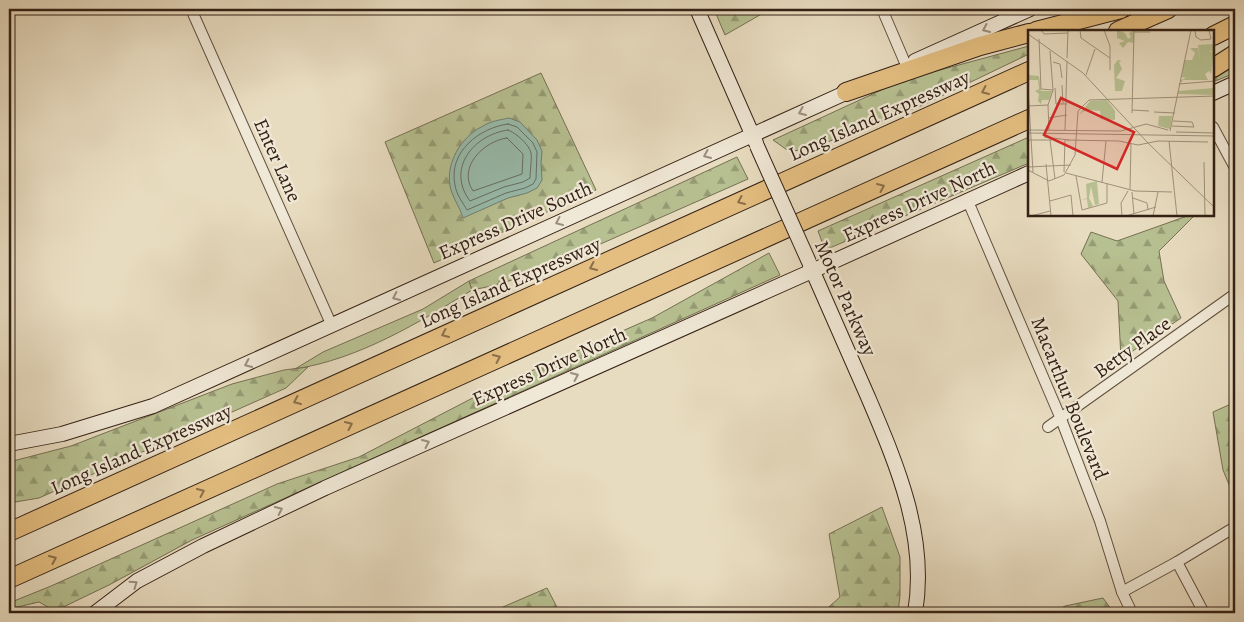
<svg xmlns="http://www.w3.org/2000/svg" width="1244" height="622" font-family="Alegreya,serif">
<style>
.green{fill:#b7c091;stroke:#767053}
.forest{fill:url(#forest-firs);stroke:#767053}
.water{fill:#98bcad;stroke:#707e70}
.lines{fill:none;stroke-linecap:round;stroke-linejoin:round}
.shore{stroke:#666e61;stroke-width:1}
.minor-casing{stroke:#615040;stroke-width:12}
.secondary-casing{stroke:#342115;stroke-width:16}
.motorway-casing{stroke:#342115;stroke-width:20}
.minor{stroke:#f0e8d6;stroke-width:10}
.secondary{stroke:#f0e8d6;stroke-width:14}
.motorway{stroke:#e4be80;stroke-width:18}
.secondary-bridge-casing{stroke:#342115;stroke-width:16;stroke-linecap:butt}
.secondary-bridge{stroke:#f0e8d6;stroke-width:14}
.oneway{stroke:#9b8e7f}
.oneway2{stroke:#8c704a}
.labels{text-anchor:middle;stroke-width:4.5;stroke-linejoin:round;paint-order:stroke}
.street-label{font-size:20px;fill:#342115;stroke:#f0e8d6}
.inset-road{fill:none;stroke:#a0917c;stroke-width:1}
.view{fill:#d62828;fill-opacity:0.15;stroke:#d62828;stroke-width:2.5}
.inset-edge{fill:none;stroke:#342115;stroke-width:2.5}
</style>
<defs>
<pattern id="forest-firs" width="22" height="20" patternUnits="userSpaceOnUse" patternTransform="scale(1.25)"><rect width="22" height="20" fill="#b7c091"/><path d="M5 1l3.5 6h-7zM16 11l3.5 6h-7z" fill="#969c75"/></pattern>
</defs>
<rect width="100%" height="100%" fill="#e8dcc0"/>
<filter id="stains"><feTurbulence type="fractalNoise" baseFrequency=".004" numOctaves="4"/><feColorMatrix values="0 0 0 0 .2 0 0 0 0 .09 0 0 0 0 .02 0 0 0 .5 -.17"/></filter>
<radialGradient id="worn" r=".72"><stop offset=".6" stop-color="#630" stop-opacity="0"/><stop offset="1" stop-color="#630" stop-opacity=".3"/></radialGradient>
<path class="green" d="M469 281 472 290C418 323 359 359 295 369L323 352 423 309Z"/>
<g class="forest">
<polygon points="714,9 764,9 765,12 725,35"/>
<polygon points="1029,46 1029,54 923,105 817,146 790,152 773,140 903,80"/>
<polygon points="1235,66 1235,73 1213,82 1213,79"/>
<polygon points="541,73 596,190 434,263 385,142"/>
<polygon points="1029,137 1029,163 825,250 818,231"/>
<polygon points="737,157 748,179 571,257 501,284 472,290 469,281"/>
<polygon points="1190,215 1195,215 1159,251 1164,281 1181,318 1121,359 1118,301 1081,254 1091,232 1117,241"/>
<polygon points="769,253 780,275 192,540 109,585 55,611 39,602 9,609 9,603 51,586 277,484 359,457 490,389 652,318"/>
<polygon points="308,367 286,388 39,498 9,503 9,462 71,446 232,384 284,370"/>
<polygon points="1231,404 1235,412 1235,499 1223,470 1213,412"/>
<polygon points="882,507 900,557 900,595 898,613 822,613 840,597 829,534"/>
<polygon points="547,588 560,613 489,613"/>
<polygon points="1103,598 1114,613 1052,613 1065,606"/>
</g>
<path class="water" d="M509 118 520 122 537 140 542 151 541 164 542 180 537 188 527 193 508 198 463 218C460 207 452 197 450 186 446 162 461 137 483 126 491 121 500 120 509 118Z"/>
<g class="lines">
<g class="shore">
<path d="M508 124 517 127 533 143 537 152 536 179 533 184 525 188 506 193 467 210C463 203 456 194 455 185 448 152 479 128 508 124Z"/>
<path d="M508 130C516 133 529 144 531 153 532 159 530 171 530 178L523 182 504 187 470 201C446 169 473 135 508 130Z"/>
<path d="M507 138 523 154 522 174 473 191C457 167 484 141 507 138Z"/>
</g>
<defs>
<g id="minor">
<polyline points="191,9 332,326"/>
<polyline points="882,9 906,65"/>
<polyline points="1213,127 1235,168"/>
<polyline points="967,199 1061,419 1100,521 1122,592 1132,613"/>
<polyline points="1048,427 1235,294"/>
<polyline points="1177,562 1204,613"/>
<polyline points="1122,592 1177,562 1235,527"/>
</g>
<g id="secondary">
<polyline points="697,9 756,143"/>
<polyline points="915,61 1030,9"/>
<polyline points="1213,93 1235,83"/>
<path d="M810 265C829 309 849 353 868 397 897 465 928 537 915 613"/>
<polyline points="9,444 62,434 153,406 854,89"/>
<polyline points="95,613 137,581 203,546 325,488 812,271 1029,173"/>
</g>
<g id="motorway">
<polyline points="1036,31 1121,9"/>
<polyline points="1118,31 1168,9"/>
<polyline points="1213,36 1235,25"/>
<polyline points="1213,68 1235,54"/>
<polyline points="846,92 980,46 1029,33"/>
<polyline points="9,532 1029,71"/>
<polyline points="9,579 1029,119"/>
</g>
</defs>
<use href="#minor" class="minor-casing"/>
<use href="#secondary" class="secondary-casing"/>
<use href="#motorway" class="motorway-casing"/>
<use href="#minor" class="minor"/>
<use href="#secondary" class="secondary"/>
<use href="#motorway" class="motorway"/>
<defs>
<polyline id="secondary-bridge" points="757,146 809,262"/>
</defs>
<use href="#secondary-bridge" class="secondary-bridge-casing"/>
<use href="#secondary-bridge" class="secondary-bridge"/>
</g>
<defs><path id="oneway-chevron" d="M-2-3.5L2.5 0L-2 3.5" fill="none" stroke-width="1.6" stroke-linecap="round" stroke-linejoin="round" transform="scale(1.25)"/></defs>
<g class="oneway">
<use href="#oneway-chevron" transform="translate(986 29) rotate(156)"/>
<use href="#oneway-chevron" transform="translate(802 112) rotate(157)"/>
<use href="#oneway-chevron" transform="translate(707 155) rotate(156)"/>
<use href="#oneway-chevron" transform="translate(559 222) rotate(156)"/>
<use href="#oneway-chevron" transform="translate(396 297) rotate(155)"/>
<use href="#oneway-chevron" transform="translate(248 364) rotate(156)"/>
<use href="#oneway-chevron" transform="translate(575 376) rotate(-24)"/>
<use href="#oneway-chevron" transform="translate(426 443) rotate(-24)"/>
<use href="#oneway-chevron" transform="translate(279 510) rotate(-25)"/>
<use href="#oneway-chevron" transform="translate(134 584) rotate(-35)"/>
</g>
<g class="oneway2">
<use href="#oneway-chevron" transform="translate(985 91) rotate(156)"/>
<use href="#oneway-chevron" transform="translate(881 187) rotate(-24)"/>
<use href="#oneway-chevron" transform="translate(741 201) rotate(156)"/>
<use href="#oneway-chevron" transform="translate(593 267) rotate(156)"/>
<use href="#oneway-chevron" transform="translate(445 334) rotate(156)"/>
<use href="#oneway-chevron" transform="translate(497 358) rotate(-24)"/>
<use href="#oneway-chevron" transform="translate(297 401) rotate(156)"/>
<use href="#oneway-chevron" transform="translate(349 425) rotate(-24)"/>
<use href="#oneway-chevron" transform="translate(201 492) rotate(-24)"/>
<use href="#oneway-chevron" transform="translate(53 559) rotate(-24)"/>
</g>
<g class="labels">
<g class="street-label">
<text transform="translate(879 115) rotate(-24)" y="7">Long Island Expressway</text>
<text transform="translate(278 160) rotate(66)" y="7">Enter Lane</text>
<text transform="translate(919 201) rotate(-25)" y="7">Express Drive North</text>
<text transform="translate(515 220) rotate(-24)" y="7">Express Drive South</text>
<text transform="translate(510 282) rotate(-24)" y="7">Long Island Expressway</text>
<text transform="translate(846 298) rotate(66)" y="7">Motor Parkway</text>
<text transform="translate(1132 347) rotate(-36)" y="7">Betty Place</text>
<text transform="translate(549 366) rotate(-24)" y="7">Express Drive North</text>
<text transform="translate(1070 398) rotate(68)" y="7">Macarthur Boulevard</text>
<text transform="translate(141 449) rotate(-24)" y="7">Long Island Expressway</text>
</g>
</g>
<g transform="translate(1028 30)">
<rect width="186" height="186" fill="#e8dcc0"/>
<path d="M186 14V21H182L178 29H172L170 15Z" fill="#b7c091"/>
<path d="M89 0 97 3 100 9 103 7 101 3 106 0V13L100 12 95 18 91 13 97 11 89 8ZM162 18H170L172 29H178L181 22 186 21 183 44 181 41 177 44 180 50H155L153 53V50L158 48 154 47 156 30H164L167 23ZM90 30 94 31 91 32 94 39 88 48 97 51 94 61H87L86 35ZM1 45 11 46 13 61H24L21 70H14L13 74 10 71 11 64 7 61 11 59 10 50H1ZM186 58V65L150 64V61ZM79 70 87 81V90L73 89 72 81 58 80 51 85 62 71ZM131 86H144L142 99 130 96ZM69 151 71 174 67 175 63 156 61 168 65 176 60 178 59 169 54 170 59 168 58 154Z" fill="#b7c091"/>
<path class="inset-road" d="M13 0 16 4 40 3M52 0 53 8 82 28M76 0 82 16V40M167 0 168 7 173 10 183 9 181 0M106 2H122M0 4 55 43 120 113 187 178M11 9 13 59 25 60M39 28 40 0M25 32 32 34 34 48M58 45 67 19M151 54 187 51M34 55 35 74M0 57 5 142M27 58 28 74H39M0 76 20 75M104 80 121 81M126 82 147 83M104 83 106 0M20 88 39 85M144 96 166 97 164 92 145 91M0 100 93 101 118 94 140 100M21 100 20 75 25 60 22 21M37 101 39 31M142 101 163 0M148 102 187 103M0 103 187 106M16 107 41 110M0 110H24M22 110 27 149M39 110 91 111 110 115 130 111 180 112M141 111 149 186M176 132 177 186M18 134 23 186M0 137 43 135M0 140 21 151 36 145 47 125 50 81 61 70 187 66M36 142 37 110M38 143 107 161 144 162M48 146 54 180 79 173V153M74 152 78 111M102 159 103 114M104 162 106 184M105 168 119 173 120 180M22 171 43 165 45 186M3 186 22 181M94 186 93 173 100 161M98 186 128 177M125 186 130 162"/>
<path class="view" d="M33 68 106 102 89 139 16 105Z"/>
<rect width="186" height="186" class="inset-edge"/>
</g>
<rect width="1244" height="622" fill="none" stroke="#e8dcc0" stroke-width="30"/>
<rect x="10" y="10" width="1224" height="602" fill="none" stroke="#342115" stroke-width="2.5"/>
<rect x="15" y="15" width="1214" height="592" fill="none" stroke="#342115"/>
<rect width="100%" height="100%" filter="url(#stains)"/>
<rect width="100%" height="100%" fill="url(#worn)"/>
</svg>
